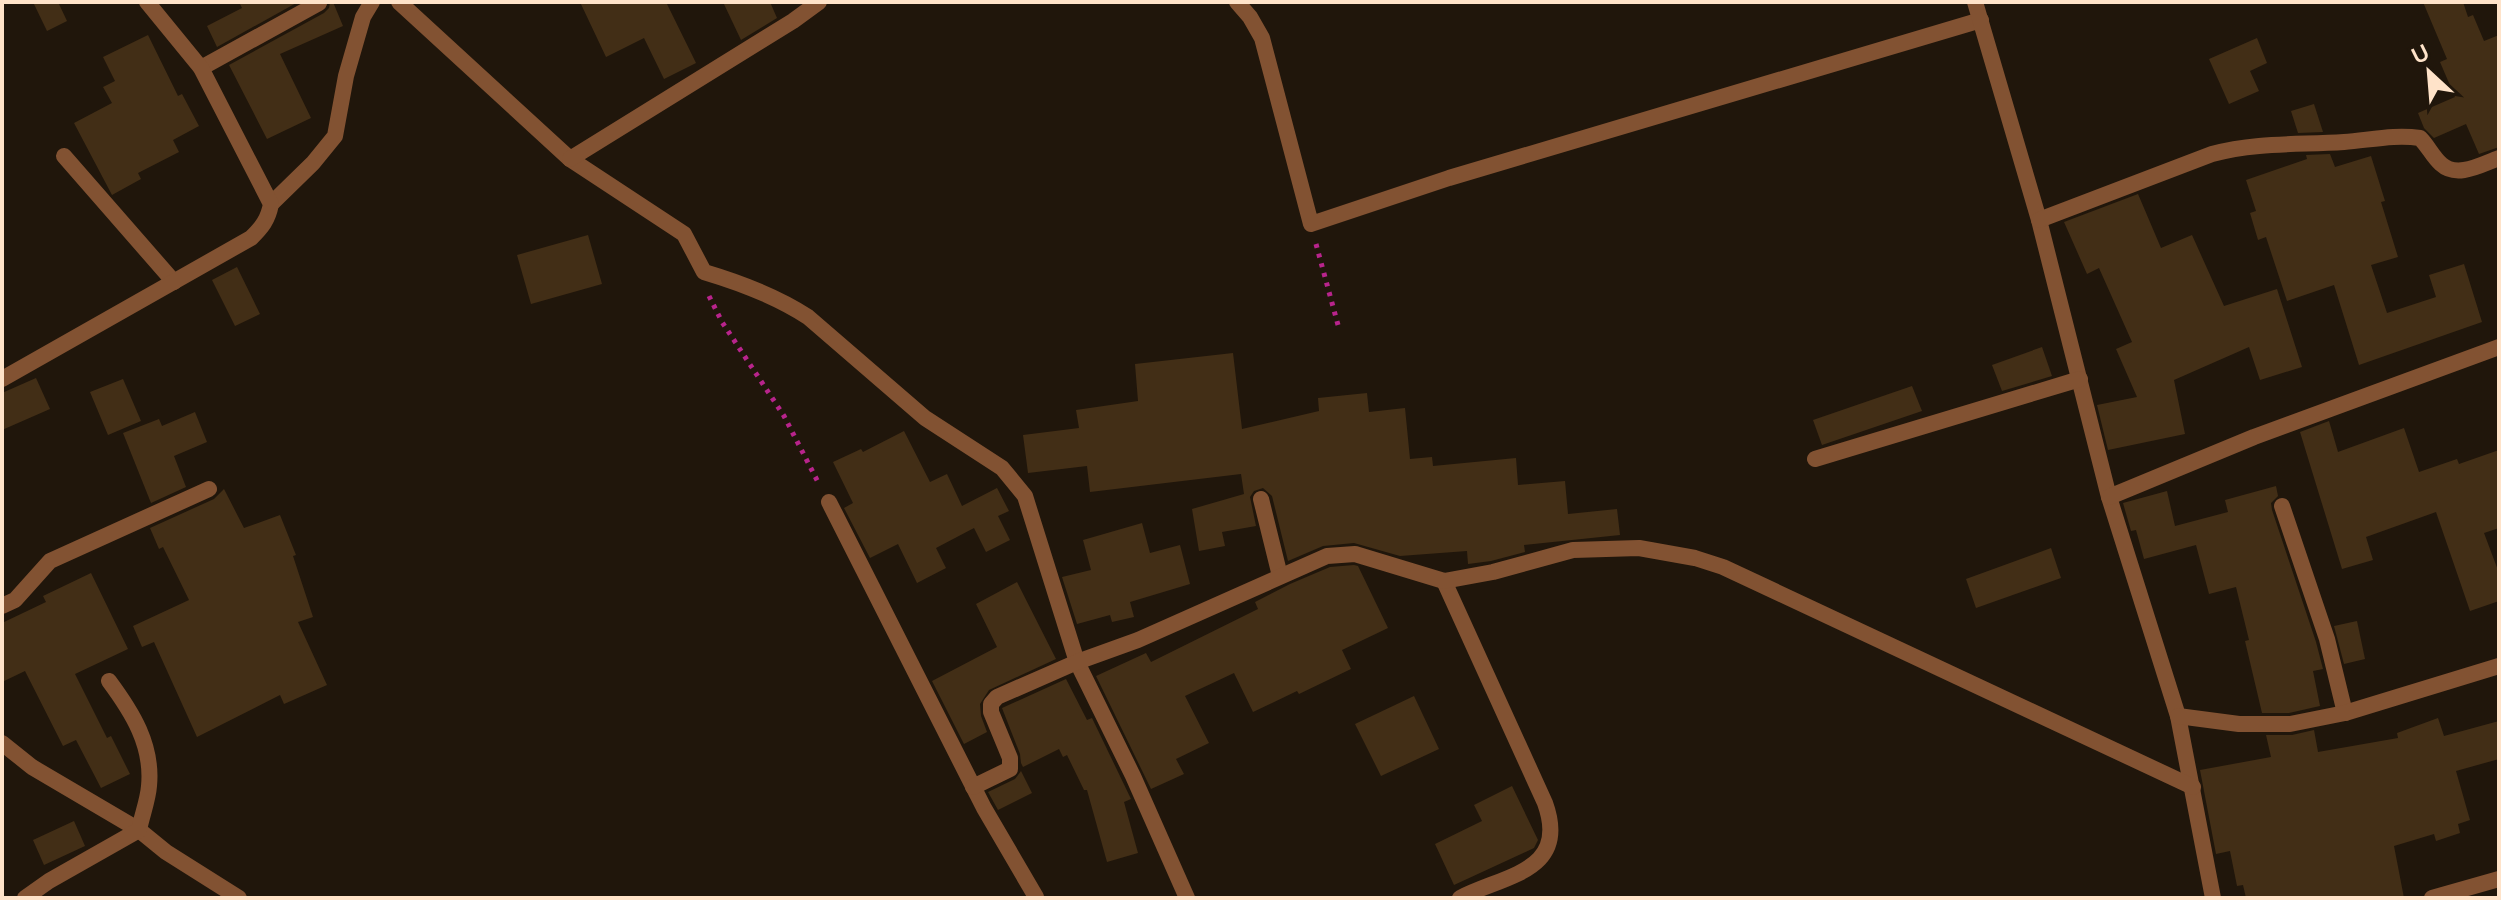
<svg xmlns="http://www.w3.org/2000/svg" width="2501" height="900" font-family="Lato,sans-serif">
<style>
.building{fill:#422e16}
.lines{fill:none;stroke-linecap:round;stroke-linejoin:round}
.path{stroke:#b8248c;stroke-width:5;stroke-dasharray:4 6;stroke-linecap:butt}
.street{stroke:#825232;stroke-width:16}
</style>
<rect width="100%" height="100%" fill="#20160b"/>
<g class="building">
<polygon points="33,2 58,2 67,21 47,31"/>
<polygon points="239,2 298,2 217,47 207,26 242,8"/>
<polygon points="330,2 333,2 343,26 280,54 311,118 267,139 229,65 324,13 329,8"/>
<polygon points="580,2 666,2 696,63 664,79 644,38 606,57"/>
<polygon points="723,2 770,2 777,18 741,40"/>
<polygon points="2423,2 2463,2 2468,17 2473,15 2484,41 2499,35 2499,147 2479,154 2466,124 2434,138 2424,128 2418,113 2455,97 2440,62 2447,59"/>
<polygon points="148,35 178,96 182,94 199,126 173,140 179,152 138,173 141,179 112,195 74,123 112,103 103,87 115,81 103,57"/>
<polygon points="2257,38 2267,63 2250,71 2259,91 2229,104 2209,59"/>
<polygon points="2314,104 2323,132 2298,133 2291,111"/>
<polygon points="2330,154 2335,167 2371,156 2385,201 2381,202 2398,257 2371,265 2387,313 2436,297 2429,275 2464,264 2482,322 2359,365 2334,285 2287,301 2266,237 2258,240 2250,213 2256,211 2246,180 2307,159 2306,155"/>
<polygon points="2138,194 2161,248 2192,235 2224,306 2277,289 2302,367 2260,380 2249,347 2174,380 2185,434 2108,450 2097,405 2137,397 2116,349 2132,342 2099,268 2087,274 2064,222"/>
<polygon points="588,235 602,284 531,304 517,255"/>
<polygon points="237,267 260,314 235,326 212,280"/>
<polygon points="2042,347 2052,376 2002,391 1992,365"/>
<polygon points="1233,353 1242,429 1319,411 1318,398 1367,393 1369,412 1405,408 1410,459 1432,457 1433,466 1516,458 1518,485 1565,481 1568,514 1617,509 1620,535 1524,545 1525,552 1491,561 1468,564 1467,551 1400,556 1354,543 1323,546 1288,561 1272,496 1263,488 1254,491 1250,497 1256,526 1222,532 1225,546 1199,551 1192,509 1244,494 1241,474 1090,492 1087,466 1028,473 1023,435 1079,428 1076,410 1138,401 1135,364"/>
<polygon points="36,378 50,409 2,430 2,393"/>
<polygon points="123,379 141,421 108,435 90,392"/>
<polygon points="1912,386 1922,411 1822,445 1813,420"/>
<polygon points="195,412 207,442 174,456 186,487 151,503 123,433 159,419 162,426"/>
<polygon points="2329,421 2338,452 2404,428 2419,472 2457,459 2459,464 2499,450 2499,528 2484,533 2499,573 2499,601 2470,611 2436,512 2366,537 2373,560 2342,569 2300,432"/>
<polygon points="904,431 930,482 947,474 962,506 997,488 1009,511 998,516 1010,540 986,552 974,528 936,548 946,568 917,583 898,544 870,558 844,508 853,503 833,462 861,449 863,452"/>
<polygon points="2276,486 2278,496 2271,503 2272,510 2316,642 2323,669 2313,671 2320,706 2289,713 2262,713 2245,641 2249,640 2236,587 2209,594 2196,545 2144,559 2136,530 2131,531 2123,503 2167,491 2175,526 2228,512 2225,500"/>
<polygon points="224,489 244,528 280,515 296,555 293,556 313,617 298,622 327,685 284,704 280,695 197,737 154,642 142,647 133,626 189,600 163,547 159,549 150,528 214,499"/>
<polygon points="1142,523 1150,553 1180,545 1190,584 1130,602 1134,617 1112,622 1110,615 1077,624 1062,577 1091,570 1083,540"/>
<polygon points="2051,548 2061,578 1976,608 1966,579"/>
<polygon points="1354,565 1358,566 1388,628 1342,650 1351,669 1299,694 1297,691 1253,712 1234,673 1185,696 1209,743 1176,759 1184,774 1151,789 1096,676 1146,653 1151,662 1258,609 1255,602 1290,584 1330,567"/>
<polygon points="91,573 128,649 75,674 107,738 111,736 130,774 101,788 76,740 63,746 25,671 2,682 2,623 46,602 43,596"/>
<polygon points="1017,582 1056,659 989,690 980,704 981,716 987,732 964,744 932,681 997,647 976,604"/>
<polygon points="2357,621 2365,659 2344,664 2334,626"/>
<polygon points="1066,679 1087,720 1092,718 1131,799 1124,802 1138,853 1107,862 1087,790 1084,790 1067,755 1063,757 1059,749 1023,767 1021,763 1020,754 1002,708"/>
<polygon points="1414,696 1439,749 1381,776 1355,724"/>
<polygon points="2438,718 2444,736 2499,721 2499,759 2456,771 2470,820 2458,824 2460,833 2436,841 2434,834 2394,846 2404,898 2246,898 2243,885 2237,886 2230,851 2216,854 2200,770 2271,757 2266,735 2292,735 2314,730 2318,752 2398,738 2397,733"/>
<polygon points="1021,771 1032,793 998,810 988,792 1015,779"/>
<polygon points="1512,786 1538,840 1534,848 1454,885 1435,844 1482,821 1474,805"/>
<polygon points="74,821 85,846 44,865 33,840"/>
</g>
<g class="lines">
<g class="path">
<polyline points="1316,244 1338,325"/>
<polyline points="709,296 722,322 784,416 819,484"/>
</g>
<g class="street">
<path d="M399 2 570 159 684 234 704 272C741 283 776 296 808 317L925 418 1002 468 1025 496 1077 662 1133 776 1187 898"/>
<polyline points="1237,2 1250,17 1262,38 1311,224 1449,178 1981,20"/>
<polyline points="1975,2 2039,220 2109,497 2178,716 2213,898"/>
<polyline points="201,68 319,3"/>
<polyline points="64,156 174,282"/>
<polyline points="570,159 793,21 819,2"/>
<polyline points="271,204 313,163 335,136 346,76 363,17 372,2"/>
<path d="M2039 220 2212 154C2256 142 2299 145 2344 142 2370 140 2395 134 2420 138 2428 146 2433 157 2441 164 2457 179 2482 164 2499 158"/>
<path d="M2 379 251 238C262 227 268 220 271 204L201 68 147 2"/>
<polyline points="1815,459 2080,379"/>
<polyline points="2109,497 2254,437 2499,347"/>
<polyline points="1261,499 1280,576"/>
<polyline points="829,502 984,808 1036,897"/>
<polyline points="2282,506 2327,639 2345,713"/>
<path d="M1444 581 1545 803C1570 872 1504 875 1460 898"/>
<polyline points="2,606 15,600 50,561 209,489"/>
<polyline points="2178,716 2239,724 2290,724 2345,713 2499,666"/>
<polyline points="2,743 32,767 139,830 166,852 239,898"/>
<polyline points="973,787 1010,769 1010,758 991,712 991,704 997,697 1077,662 1138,640 1327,556 1355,554 1444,581 1493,572 1573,550 1639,548 1695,558 1723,567 2193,787"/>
<path d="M25 898 49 881 139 830C142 815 148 800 149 786 153 745 132 712 109 681"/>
<polyline points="2432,898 2499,879"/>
</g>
</g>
<rect width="2501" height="900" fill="none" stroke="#ffe3c9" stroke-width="8"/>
<g transform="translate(2429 72) rotate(334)" stroke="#20160b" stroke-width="6" paint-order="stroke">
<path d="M0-6L14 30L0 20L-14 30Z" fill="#ffe3c9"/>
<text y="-12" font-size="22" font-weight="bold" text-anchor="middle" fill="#ffe3c9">U</text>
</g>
</svg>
